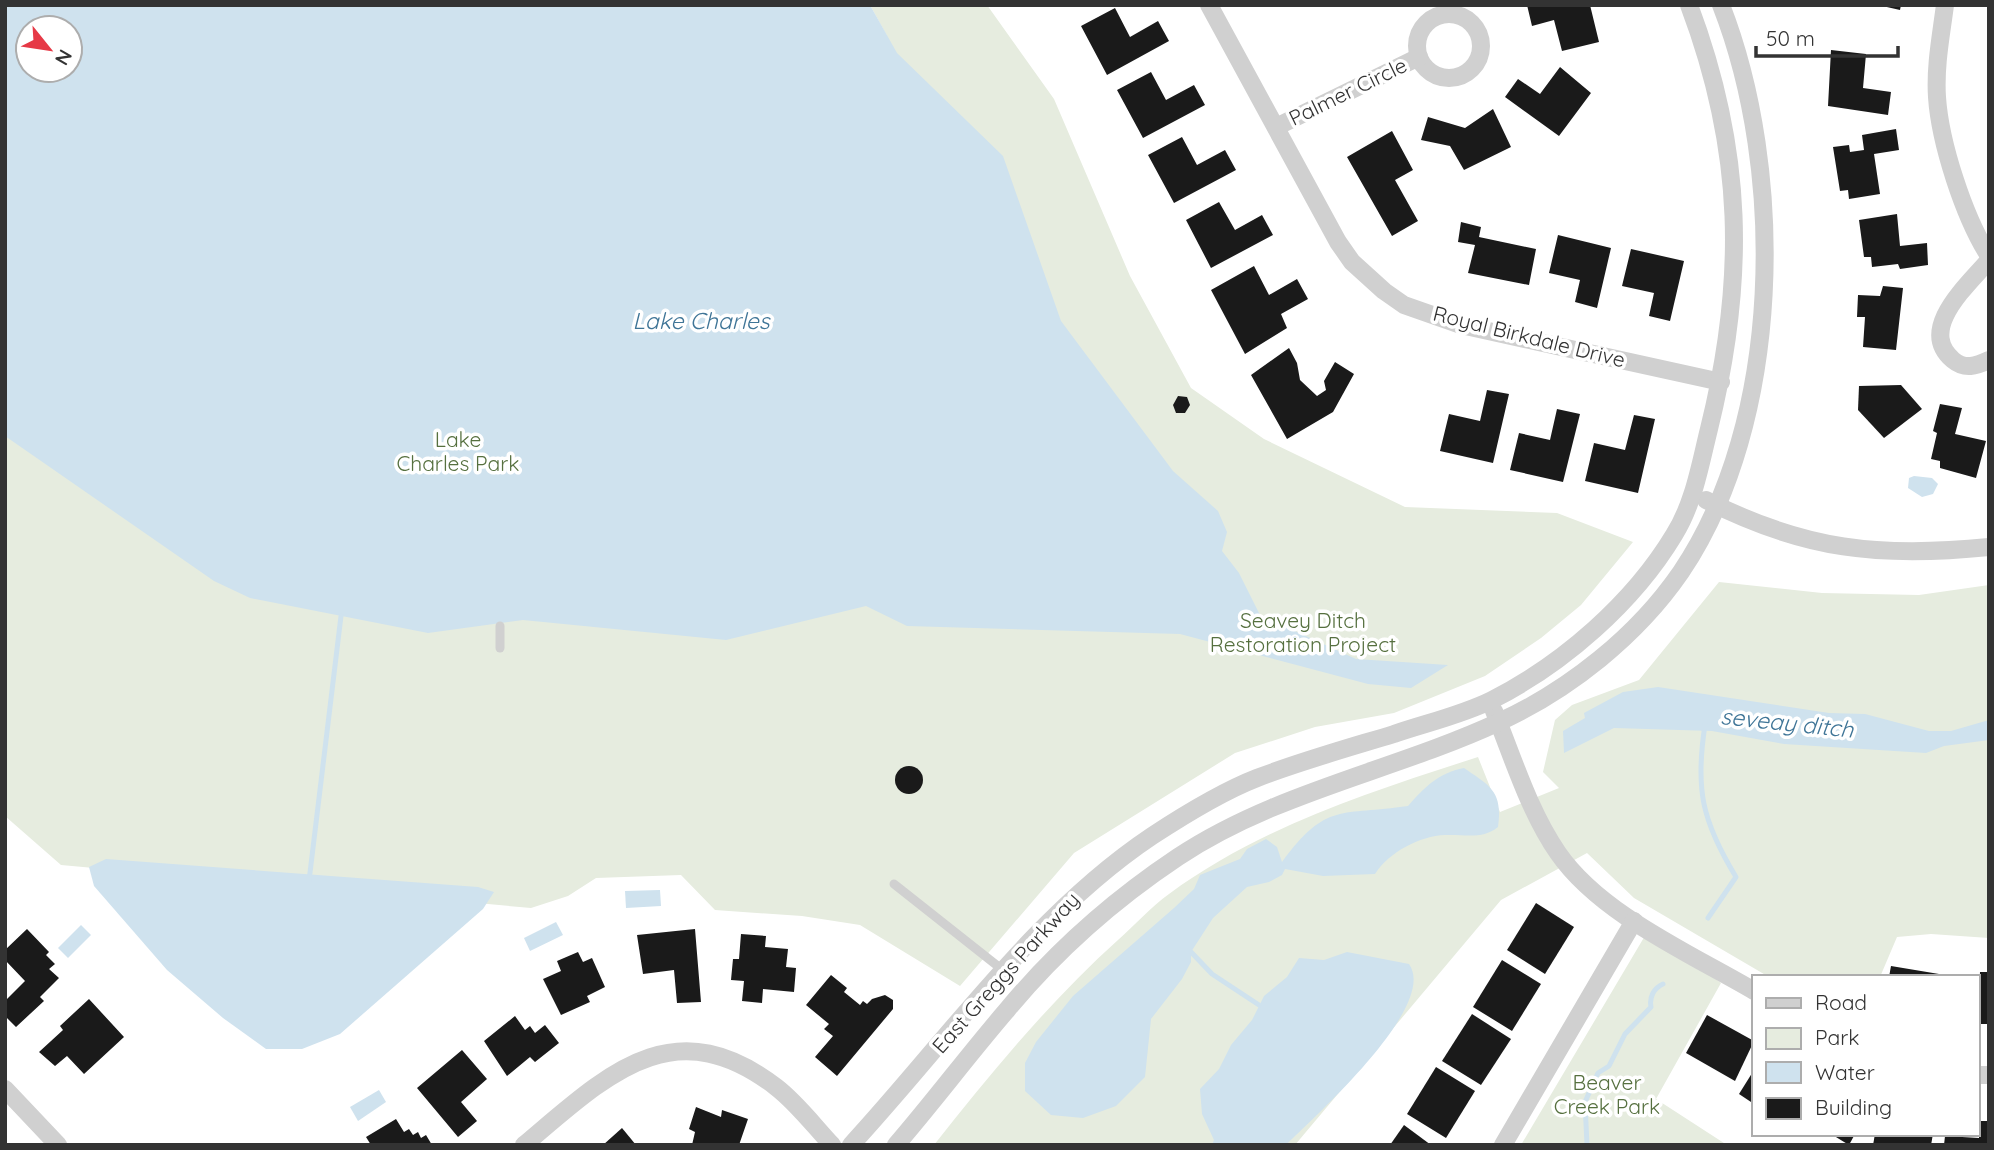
<svg xmlns="http://www.w3.org/2000/svg" width="1994" height="1150" font-family="Quicksand,sans-serif">
<style>
.green{fill:#e6ecdf;fill-rule:evenodd}
.water{fill:#cfe2ee;fill-rule:evenodd}
.lines{fill:none;stroke-linecap:round;stroke-linejoin:round}
.stream{stroke:#cfe2ee;stroke-width:5}
.building{fill:#1a1a1a}
.lane{stroke:#d0d0d0;stroke-width:9}
.street{stroke:#d0d0d0;stroke-width:18}
.labels{text-anchor:middle;stroke-width:7;stroke-linejoin:round;paint-order:stroke}
.street-label{font-size:21px;fill:#333;stroke:#fff}
.park-label{font-size:21px;fill:#56703f;stroke:#fff}
.water-label{font-size:23px;font-style:italic;fill:#3f7597;stroke:#fff}
</style>
<rect width="100%" height="100%" fill="#fff"/>
<g class="green">
<path d="M5 5H861L887 36 870 5H987L1054 99 1130 276 1191 388 1264 439 1405 507 1557 513 1633 542 1581 605 1541 638 1485 676 1394 713 1315 727 1235 753 1074 853 960 986 860 925 802 916 715 910 681 875 596 878 568 896 531 908 61 865 5 816ZM28 28H70V70H28Z"/>
<path d="M1719 582 1822 593 1919 595 1989 585V938L1931 934 1897 937 1880 977H1769L1634 898 1587 853 1501 900 1295 1145H934C992 1072 1049 1002 1118 940 1135 925 1151 907 1169 894 1262 826 1370 792 1478 757L1500 812 1559 788 1543 772 1555 720 1572 705 1639 680Z"/>
<polygon points="1649,929 1721,983 1656,1099 1727,1145 1521,1145"/>
</g>
<g class="water">
<path d="M5 5H870L897 53 1003 156 1061 321 1173 471 1218 511 1227 532 1222 551 1239 573 1260 615 1356 659 1448 665 1411 688 1368 684 1180 634 907 626 866 606 726 640 523 620 428 633 250 598 214 581 5 436ZM28 28H70V70H28Z"/>
<polygon points="1914,476 1932,478 1938,484 1933,494 1922,497 1908,488 1909,478"/>
<polygon points="1658,687 1829,713 1865,714 1929,731 1951,731 1989,720 1989,740 1944,746 1926,753 1784,744 1712,731 1614,728 1564,753 1563,731 1585,718 1584,713 1623,692"/>
<path d="M1464 768C1490 786 1503 791 1498 827 1482 840 1465 834 1445 835 1420 836 1389 852 1375 874L1323 876 1285 869 1282 875 1269 882 1247 887 1213 918 1191 952V962L1182 979 1151 1019 1145 1077 1116 1106 1083 1118 1051 1115 1025 1091V1063L1036 1042 1073 996 1174 908 1194 889 1200 875 1240 859 1247 849 1266 839 1277 847 1282 862C1327 801 1341 816 1408 806 1425 787 1438 773 1464 768Z"/>
<polygon points="106,859 478,887 494,892 483,909 340,1034 302,1049 266,1049 223,1018 167,970 94,886 89,867"/>
<polygon points="660,890 661,906 626,908 625,891"/>
<polygon points="556,922 563,935 530,951 524,938"/>
<polygon points="81,925 91,935 68,958 58,948"/>
<path d="M1347 952 1409 964C1439 1006 1314 1117 1286 1145H1212L1214 1140 1202 1114 1200 1089 1219 1069 1231 1045 1252 1020 1264 996 1287 977 1299 958 1324 960Z"/>
<polygon points="379,1090 386,1102 358,1121 350,1107"/>
</g>
<g class="lines">
<g class="stream">
<path d="M1705 725C1695 789 1702 821 1736 877L1708 918"/>
<polyline points="309,881 341,616"/>
<polyline points="1191,952 1212,974 1259,1005"/>
<path d="M1587 1145 1585 1102 1598 1073 1609 1066 1625 1034 1651 1007C1649 997 1654 988 1663 984"/>
</g>
</g>
<g class="building">
<polygon points="1527,5 1590,5 1599,42 1562,51 1554,20 1532,26"/>
<polygon points="1878,5 1901,5 1900,10"/>
<polygon points="1115,8 1130,37 1158,21 1169,41 1107,75 1081,26"/>
<polygon points="1831,50 1866,54 1863,88 1891,92 1888,115 1828,106"/>
<polygon points="1560,67 1591,93 1559,136 1505,97 1518,79 1540,94"/>
<polygon points="1151,72 1166,100 1194,85 1205,105 1143,138 1117,90"/>
<polygon points="1493,109 1511,147 1464,170 1450,146 1421,140 1428,117 1465,128"/>
<polygon points="1896,129 1899,150 1874,154 1880,194 1849,199 1848,190 1840,191 1833,147 1849,145 1850,152 1864,150 1862,135"/>
<polygon points="1392,131 1413,170 1395,180 1418,221 1392,236 1347,157"/>
<polygon points="1182,137 1197,165 1225,150 1236,170 1174,203 1148,155"/>
<polygon points="1219,202 1235,230 1262,215 1273,235 1211,268 1186,220"/>
<polygon points="1897,214 1900,246 1927,243 1928,265 1900,269 1898,264 1872,267 1871,257 1864,257 1859,220"/>
<polygon points="1461,222 1481,227 1479,237 1536,249 1529,285 1468,273 1475,245 1458,242"/>
<polygon points="1558,235 1611,248 1597,308 1575,302 1580,280 1549,273"/>
<polygon points="1631,249 1684,261 1670,321 1649,316 1654,293 1622,286"/>
<polygon points="1254,266 1269,295 1297,279 1308,299 1281,314 1287,328 1245,354 1211,290"/>
<polygon points="1883,286 1903,288 1896,350 1863,347 1865,317 1857,317 1858,295 1880,296"/>
<polygon points="1289,348 1297,363 1300,380 1317,396 1326,390 1324,381 1335,362 1354,374 1333,412 1287,439 1251,375"/>
<polygon points="1901,385 1922,409 1884,438 1858,410 1859,386"/>
<polygon points="1487,390 1509,394 1493,463 1440,451 1449,414 1480,421"/>
<polygon points="1178,396 1187,397 1190,405 1185,413 1176,413 1173,405"/>
<polygon points="1940,404 1962,408 1955,434 1986,441 1976,478 1940,468 1940,461 1931,459 1937,433 1933,431"/>
<polygon points="1557,409 1580,414 1563,482 1510,470 1519,433 1550,440"/>
<polygon points="1634,415 1655,419 1638,493 1585,481 1594,443 1625,450"/>
<circle cx="909" cy="780" r="14"/>
<polygon points="1536,903 1574,927 1545,974 1507,950"/>
<polygon points="27,929 49,952 46,955 55,964 49,969 59,978 40,997 44,1001 16,1027 5,1016 5,1001 25,981 5,960 5,950"/>
<polygon points="695,929 701,1002 677,1003 674,970 643,974 637,935"/>
<polygon points="741,934 766,936 765,947 788,949 786,967 796,968 794,992 763,989 762,1003 742,1001 744,981 731,980 733,959 739,959"/>
<polygon points="578,952 583,962 592,958 605,987 587,996 590,1002 561,1015 543,979 561,971 557,961"/>
<polygon points="1502,960 1541,984 1512,1031 1473,1007"/>
<polygon points="1891,966 1945,975 1944,977 1889,977"/>
<polygon points="1980,972 1989,972 1989,1024 1978,1024"/>
<polygon points="831,975 847,988 844,992 860,1005 863,1001 867,1004 872,999 885,995 893,1000 893,1009 837,1076 815,1057 833,1036 824,1029 829,1024 806,1005"/>
<polygon points="89,999 124,1037 84,1074 67,1056 55,1066 39,1052 63,1030 60,1026"/>
<polygon points="1472,1014 1511,1039 1481,1085 1442,1061"/>
<polygon points="1707,1015 1754,1041 1735,1081 1686,1053"/>
<polygon points="515,1016 525,1030 530,1026 535,1033 545,1025 559,1043 535,1062 530,1057 507,1076 484,1041"/>
<polygon points="462,1050 487,1079 461,1102 477,1121 458,1137 417,1088"/>
<polygon points="1436,1067 1475,1091 1446,1138 1407,1114"/>
<polygon points="1754,1070 1754,1104 1739,1094"/>
<polygon points="696,1107 721,1117 722,1110 748,1119 739,1145 692,1145 695,1132 689,1129"/>
<polygon points="396,1119 404,1132 409,1129 413,1135 418,1132 421,1138 426,1135 432,1145 371,1145 366,1137"/>
<polygon points="1979,1121 1989,1121 1989,1145 1944,1145 1945,1136 1979,1138"/>
<polygon points="1404,1125 1431,1145 1390,1145"/>
<polygon points="622,1128 636,1145 603,1145"/>
<polygon points="1831,1134 1855,1134 1849,1145"/>
<polygon points="1875,1134 1933,1134 1931,1145 1873,1145"/>
</g>
<g class="lines">
<g class="lane">
<polyline points="500,626 500,648"/>
<polyline points="894,884 1004,971"/>
</g>
<g class="street">
<polyline points="1209,5 1338,242 1352,262 1384,291 1404,305 1461,325 1721,382"/>
<path d="M1945 5C1941 36 1935 66 1937 97 1940 143 1964 217 1989 256"/>
<circle cx="1449" cy="46" r="32"/>
<polyline points="1276,127 1419,57"/>
<path d="M1989 260C1967 286 1917 329 1953 360 1965 370 1976 366 1989 360"/>
<path d="M1706 500C1804 550 1880 558 1989 547"/>
<path d="M1494 711C1513 758 1529 811 1558 853 1600 914 1691 954 1754 991"/>
<polyline points="1978,1075 1989,1075"/>
<polyline points="5,1089 58,1145"/>
<path d="M524 1145C605 1077 672 1007 776 1087 797 1103 814 1126 832 1145"/>
<path d="M851 1145C946 1042 1035 914 1152 836 1184 815 1221 792 1257 778 1301 761 1348 748 1394 734 1426 723 1462 715 1492 700 1563 664 1633 603 1674 535 1694 503 1700 465 1709 429 1746 279 1744 151 1689 5"/>
<path d="M896 1145C934 1101 969 1054 1007 1010 1055 952 1115 899 1178 857 1276 792 1393 771 1499 722 1569 690 1637 636 1681 572 1783 421 1786 171 1721 5"/>
<polyline points="1503,1145 1634,921"/>
</g>
</g>
<g class="labels">
<g class="street-label">
<text transform="translate(1348 92) rotate(-26)" y="7">Palmer Circle</text>
<text transform="translate(1529 337) rotate(14)" y="7">Royal Birkdale Drive</text>
<text transform="translate(1006 973) rotate(-48)" y="7">East Greggs Parkway</text>
</g>
<g class="park-label">
<text x="458" y="447">Lake<tspan x="458" dy="24">Charles Park</tspan></text>
<text x="1303" y="628">Seavey Ditch<tspan x="1303" dy="24">Restoration Project</tspan></text>
<text x="1607" y="1090">Beaver<tspan x="1607" dy="24">Creek Park</tspan></text>
</g>
<g class="water-label">
<text x="701" y="329">Lake Charles</text>
<text transform="translate(1787 723) rotate(6)" y="8">seveay ditch</text>
</g>
</g>
<rect width="1994" height="1150" fill="none" stroke="#333333" stroke-width="14"/>
<rect x="1752" y="975" width="228" height="161" fill="#ffffff" stroke="#adadad" stroke-width="2"/>
<rect x="1766" y="998" width="35" height="10" fill="#d0d0d0" stroke="#adadad" stroke-width="2"/>
<text x="1815" y="1010" font-size="21" fill="#333333">Road</text>
<rect x="1766" y="1028" width="35" height="21" fill="#e6ecdf" stroke="#adadad" stroke-width="2"/>
<text x="1815" y="1045" font-size="21" fill="#333333">Park</text>
<rect x="1766" y="1062" width="35" height="21" fill="#cfe2ee" stroke="#adadad" stroke-width="2"/>
<text x="1815" y="1080" font-size="21" fill="#333333">Water</text>
<rect x="1766" y="1098" width="35" height="21" fill="#1a1a1a" stroke="#adadad" stroke-width="2"/>
<text x="1815" y="1115" font-size="21" fill="#333333">Building</text>
<g transform="translate(49 49) rotate(120)"><circle r="33" fill="#ffffff" stroke="#adadad" stroke-width="2"/>
<path d="M0-5L12 26L0 18L-12 26Z" fill="#e63946"/>
<text y="-10" font-size="19" font-weight="bold" text-anchor="middle" fill="#333333">N</text>
</g>
<path d="M1756 46v10h142v-10" fill="none" stroke="#333333" stroke-width="3.5"/>
<text x="1766" y="46" font-size="21" fill="#333333" stroke="#ffffff" stroke-width="5" paint-order="stroke">50 m</text>
</svg>
